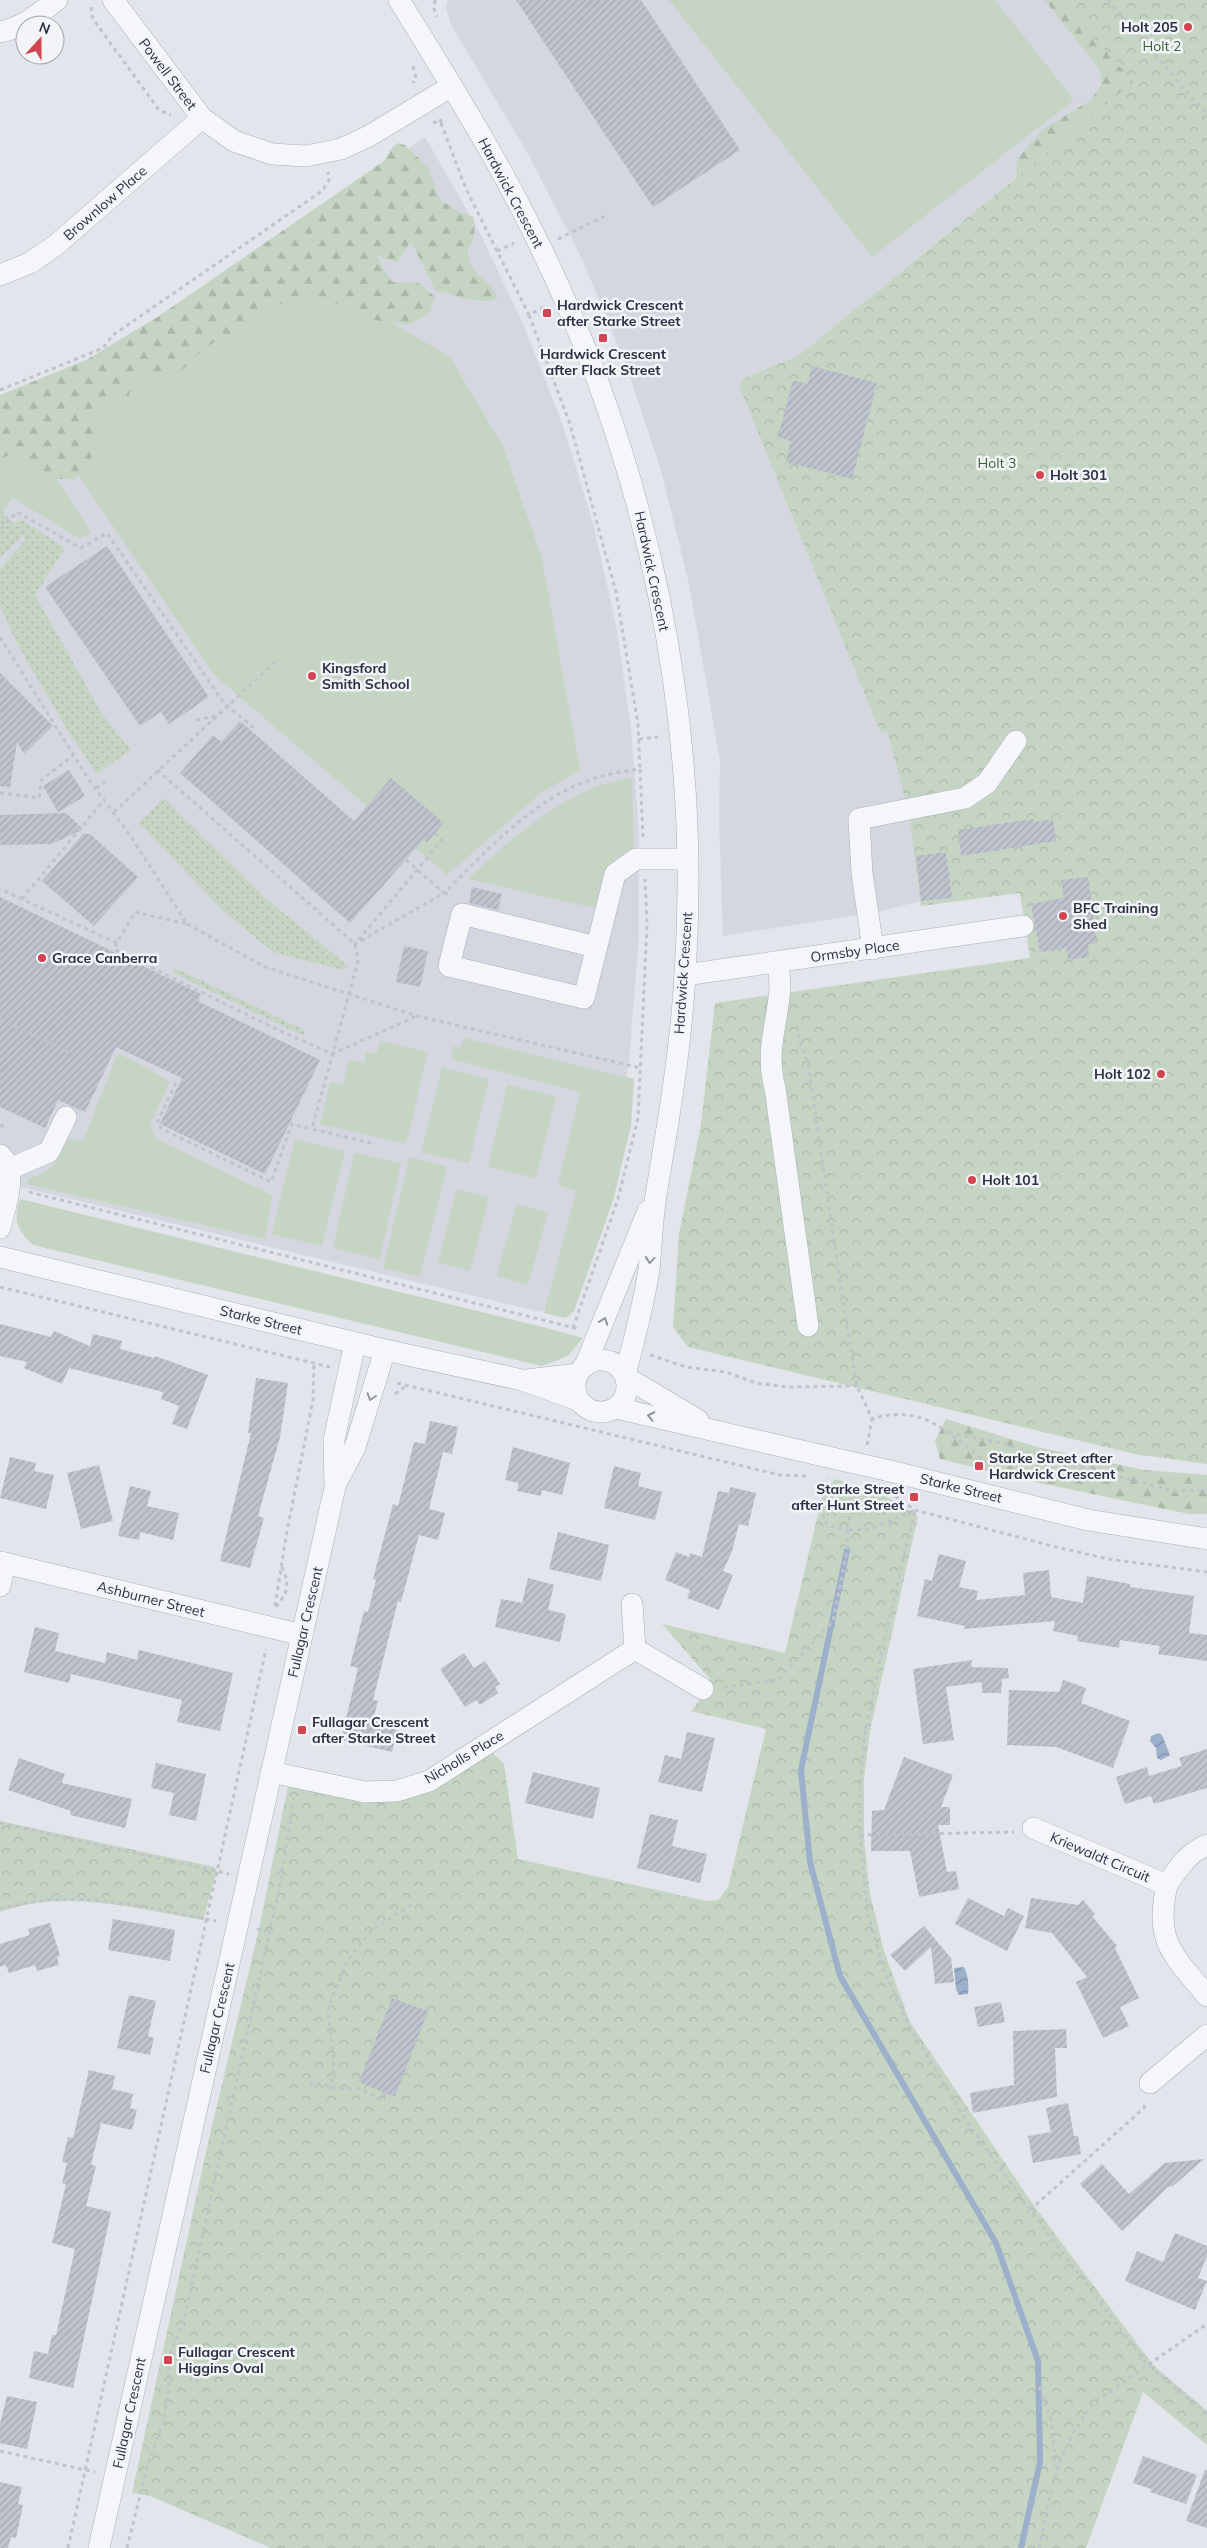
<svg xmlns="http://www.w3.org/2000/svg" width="1207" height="2548" font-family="Mulish,sans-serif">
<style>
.built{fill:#d4d7e0}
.grass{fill:#c6d5c3}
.forest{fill:url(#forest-firs)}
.park{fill:url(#park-crowns)}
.garden{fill:url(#garden-dots)}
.water{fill:url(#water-waves)}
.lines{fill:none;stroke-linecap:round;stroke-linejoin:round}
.stream{stroke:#9cafcb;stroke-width:6}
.building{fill:url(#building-hatch)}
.minor-casing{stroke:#aaafb9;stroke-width:22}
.path{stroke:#c0c3ca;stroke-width:3;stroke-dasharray:4 4;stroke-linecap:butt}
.minor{stroke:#f5f6f9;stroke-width:21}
.minor-bridge-casing{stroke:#aaafb9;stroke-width:22;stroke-linecap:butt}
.minor-bridge{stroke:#f5f6f9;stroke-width:21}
.oneway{stroke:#8f949e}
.poi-dot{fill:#d2444f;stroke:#f2f4f8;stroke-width:2}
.labels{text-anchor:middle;stroke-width:5;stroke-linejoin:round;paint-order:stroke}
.poi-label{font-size:14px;font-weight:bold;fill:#293143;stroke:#f2f4f8;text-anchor:start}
.park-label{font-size:14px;fill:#3b5f36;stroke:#f2f4f8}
.street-label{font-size:14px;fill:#293143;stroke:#f2f4f8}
</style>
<defs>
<pattern id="forest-firs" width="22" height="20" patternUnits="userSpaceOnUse" patternTransform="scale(1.25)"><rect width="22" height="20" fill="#c6d5c3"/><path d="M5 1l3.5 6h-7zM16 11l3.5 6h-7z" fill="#aab7a9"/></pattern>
<pattern id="park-crowns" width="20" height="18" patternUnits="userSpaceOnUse" patternTransform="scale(1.25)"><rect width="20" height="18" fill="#c6d5c3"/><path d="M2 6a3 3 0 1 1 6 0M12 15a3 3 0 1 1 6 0" fill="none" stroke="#aab7a9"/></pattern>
<pattern id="garden-dots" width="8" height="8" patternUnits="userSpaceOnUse" patternTransform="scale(1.25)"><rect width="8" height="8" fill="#c6d5c3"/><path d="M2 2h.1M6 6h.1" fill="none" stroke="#aab7a9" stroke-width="1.8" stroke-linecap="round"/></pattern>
<pattern id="water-waves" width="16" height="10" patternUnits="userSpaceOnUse" patternTransform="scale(1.25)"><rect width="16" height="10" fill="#9cafcb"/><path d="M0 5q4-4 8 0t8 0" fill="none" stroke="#7f8fa6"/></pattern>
<pattern id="building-hatch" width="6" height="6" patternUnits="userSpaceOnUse" patternTransform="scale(1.25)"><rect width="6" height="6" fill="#bfc3ce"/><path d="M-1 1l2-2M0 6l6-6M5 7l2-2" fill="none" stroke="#a4a8b2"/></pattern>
</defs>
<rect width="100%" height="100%" fill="#e2e5eb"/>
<g class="built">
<polygon points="448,0 1062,0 1133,81 798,356 742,379 739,386 880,732 887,731 909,814 921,901 877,912 723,936 719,818 720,761 689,584 661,470 627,368 582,259 528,154 450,23 446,7"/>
<polygon points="425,137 479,231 524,326 562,423 593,523 616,625 631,728 639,832 639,937 629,1061 610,1175 563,1301 541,1312 0,1182 0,404 96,364"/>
</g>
<g class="grass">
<polygon points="669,0 995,0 1074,100 872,257"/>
<polygon points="301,239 391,322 450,357 503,446 542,559 580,770 541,793 447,875 214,675 33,408"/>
<polygon points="15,413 91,532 80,539 13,498 2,512 0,510 0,419"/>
<path d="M632 778 634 848C603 862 603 878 595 908L468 879C505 844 542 812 588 790 601 784 618 781 632 778Z"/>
<polygon points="464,1038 634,1079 631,1125 613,1201 574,1311 566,1318 544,1313 576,1191 558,1185 580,1092 451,1059 453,1046 460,1048"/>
<polygon points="380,1041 428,1052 406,1144 320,1124 330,1082 343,1085 349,1059 364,1063 366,1052 377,1054"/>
<path d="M118 1053 170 1081 151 1122V1128L156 1139 272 1195 265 1239 26 1184 28 1179C55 1170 56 1163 68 1138L83 1141Z"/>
<polygon points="442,1067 489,1079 469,1163 421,1152"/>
<polygon points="507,1085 556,1096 536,1178 488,1167"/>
<polygon points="295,1139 345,1151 322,1246 272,1234"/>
<polygon points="354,1153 401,1163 380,1259 333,1248"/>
<polygon points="409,1157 447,1166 420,1277 383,1268"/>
<polygon points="457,1189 489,1197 470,1271 438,1263"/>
<path d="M20 1199 539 1326 583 1338 568 1356 542 1366 33 1245C17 1229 13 1222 20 1199Z"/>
<polygon points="516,1204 548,1212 528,1285 497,1276"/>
</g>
<g class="forest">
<polygon points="1045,0 1147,0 1197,60 1016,184 1017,159 1043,129 1091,100 1102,83 1099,69"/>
<path d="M398 143 405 145 428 168 440 200 458 211 474 217C474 223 475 230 474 236 473 242 467 248 468 254 469 273 492 282 498 298 480 306 453 295 435 290L411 241 397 262 376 255 392 282 419 283 435 297 430 313 409 325 368 319 317 295 251 311 243 319 251 330C234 333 217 339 204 349 195 356 189 366 180 371 162 380 153 372 135 378L127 401 102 397 93 405C101 444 101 448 75 479H45L23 458 9 455 0 459V395L86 360 156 318 384 161 391 149Z"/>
<polygon points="946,1419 1037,1447 1144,1470 1207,1475 1207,1514 1189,1514 1025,1480 940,1459 935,1441"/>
</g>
<g class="park">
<polygon points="1062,0 1207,0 1207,1464 1135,1454 688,1347 673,1327 679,1234 701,1124 715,1003 1030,958 1020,893 921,906 909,814 887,731 880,732 739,386 742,379 798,356 1133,82"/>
<polygon points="835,1479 885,1496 918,1516 870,1731 864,1778 864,1839 870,1894 884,1951 910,2022 1032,2203 1153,2365 1207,2411 1207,2445 1143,2392 1086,2548 271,2548 150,2496 132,2493 208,2143 259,1929 290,1776 397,1791 485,1745 504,1764 518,1859 706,1901 718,1900 728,1887 766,1729 691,1711 699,1701 710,1679 662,1624 785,1653 823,1493"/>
<path d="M0 1821 214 1867 217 1871 203 1920C136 1909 66 1888 0 1912Z"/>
</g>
<g class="garden">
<polygon points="0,510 14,524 21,519 65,548 35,595 102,714 131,750 97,774 65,726 18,645 0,606 0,569 25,540 24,534 0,558"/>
<polygon points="164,798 262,895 348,966 343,970 273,952 224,912 139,823"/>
<polygon points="175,968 306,1031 304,1036 173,973"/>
</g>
<g class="water">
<polygon points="1159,1733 1162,1735 1170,1755 1161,1760 1157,1758 1156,1748 1150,1741 1151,1736"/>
<path d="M964 1967C968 1975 969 1984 968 1994L959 1995 956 1989 954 1968Z"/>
</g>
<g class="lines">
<polyline class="stream" points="847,1550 801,1770 810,1862 840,1976 996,2243 1038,2361 1040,2462 1021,2548"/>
</g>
<g class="building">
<polygon points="516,0 641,0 740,150 653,207"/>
<polygon points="812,366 877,383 852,479 786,462 791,441 778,437 793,380 807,384"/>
<polygon points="107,546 209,697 169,724 161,712 140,726 45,587"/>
<polygon points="0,673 53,726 24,754 17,742 10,787 0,786"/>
<polygon points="240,721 354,821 391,778 444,823 427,842 424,839 350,923 180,773 213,735 221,742"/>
<polygon points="69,770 85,796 58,812 43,786"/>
<polygon points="66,813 83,829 52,844 0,845 0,815"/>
<polygon points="1033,819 1034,822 1053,819 1056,841 961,856 958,830"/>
<polygon points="83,834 90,834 138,877 94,926 42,881"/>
<polygon points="946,852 952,898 921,901 916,856"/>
<polygon points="1088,877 1097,943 1088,944 1089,957 1068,960 1066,948 1040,952 1031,904 1064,898 1061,880"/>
<polygon points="472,887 502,894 498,910 469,903"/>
<polygon points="0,897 201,994 198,1001 320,1060 265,1174 160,1124 182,1078 116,1047 85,1112 58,1100 45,1128 0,1107"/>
<polygon points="404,946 428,951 420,987 396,982"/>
<polygon points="0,1324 51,1337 54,1331 90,1346 93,1334 122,1341 120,1349 154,1358 155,1356 208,1375 187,1429 172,1424 179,1406 161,1399 163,1392 69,1368 62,1384 24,1368 27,1362 0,1356"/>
<polygon points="256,1378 288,1383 280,1437 258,1516 264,1518 250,1568 220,1561 251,1433 248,1433"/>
<polygon points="430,1421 458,1427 452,1454 443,1452 429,1509 445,1513 438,1540 419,1535 401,1602 398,1601 373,1700 378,1701 373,1720 398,1726 392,1752 341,1740 358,1668 350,1666 364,1611 368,1612 376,1580 373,1579 393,1504 398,1506 414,1442 425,1444"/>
<polygon points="513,1447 570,1463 562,1495 542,1490 541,1496 517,1491 519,1483 505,1480"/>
<polygon points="10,1457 36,1463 34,1471 54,1475 46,1509 0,1498"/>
<polygon points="99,1465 113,1521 81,1529 67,1473"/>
<polygon points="614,1466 641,1473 638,1486 662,1492 655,1520 604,1508"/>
<polygon points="130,1486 151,1491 147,1506 179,1513 173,1540 140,1532 139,1540 118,1536"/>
<polygon points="730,1487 756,1493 748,1526 739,1524 732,1551 723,1571 733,1575 719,1610 687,1598 690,1590 665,1580 676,1552 689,1557 690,1553 702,1557 718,1491 729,1493"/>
<polygon points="558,1532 609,1545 601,1581 549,1569"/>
<polygon points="939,1554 966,1561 959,1587 978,1591 976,1600 1025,1595 1023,1573 1049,1570 1051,1597 1083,1603 1087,1576 1130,1584 1130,1587 1194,1596 1189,1633 1207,1635 1207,1661 1158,1654 1160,1646 1120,1640 1119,1648 1077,1641 1078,1636 1053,1631 1055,1621 964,1629 965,1626 917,1616 925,1579 932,1581"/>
<polygon points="528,1578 554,1585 548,1610 566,1614 560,1642 495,1627 501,1599 522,1603"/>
<polygon points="35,1627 59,1633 55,1651 105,1663 107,1652 137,1660 139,1650 233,1673 220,1731 177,1722 182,1700 71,1674 69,1683 24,1672"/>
<polygon points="464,1653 474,1668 485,1661 500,1684 495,1687 498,1693 480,1705 476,1700 465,1707 440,1669"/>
<polygon points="972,1660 971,1667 1008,1668 1009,1678 1002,1679 1001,1693 982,1693 982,1682 946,1687 954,1740 923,1744 913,1669"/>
<polygon points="1063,1680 1086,1688 1081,1703 1130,1721 1113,1768 1056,1747 1007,1745 1009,1690 1059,1692"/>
<polygon points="687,1732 715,1738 702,1792 658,1782 665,1755 681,1759"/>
<polygon points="1207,1749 1207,1788 1154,1804 1151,1796 1125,1804 1116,1777 1147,1767 1149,1776 1182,1766 1179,1758"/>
<polygon points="904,1757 953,1775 941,1807 950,1807 950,1825 938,1825 947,1872 956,1871 959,1889 919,1897 910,1851 871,1851 872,1811 884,1810"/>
<polygon points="19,1758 65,1774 62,1783 132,1799 125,1828 70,1815 71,1811 8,1790"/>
<polygon points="156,1763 206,1774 196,1821 169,1815 174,1793 151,1788"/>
<polygon points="533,1772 600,1788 593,1819 525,1803"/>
<polygon points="650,1814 678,1820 672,1846 707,1854 700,1883 637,1868"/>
<polygon points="968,1898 1004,1916 1008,1908 1024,1916 1007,1951 955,1924"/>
<polygon points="1031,1898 1078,1905 1083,1900 1095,1914 1092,1916 1117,1946 1115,1948 1139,1998 1120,2007 1129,2026 1103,2038 1076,1982 1087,1977 1052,1933 1025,1928"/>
<polygon points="113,1919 175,1930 170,1961 108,1950"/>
<polygon points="50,1923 60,1956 57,1957 59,1965 37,1971 35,1965 9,1973 6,1965 0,1967 0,1944 30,1935 28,1929"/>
<polygon points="924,1926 951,1958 954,1982 935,1984 931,1947 905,1971 890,1955"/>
<polygon points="129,1995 156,2001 148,2036 154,2038 150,2055 117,2048"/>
<polygon points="392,1998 428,2011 395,2097 359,2082"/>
<polygon points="1001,2002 1005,2022 978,2027 974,2007"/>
<polygon points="1066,2029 1067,2048 1055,2048 1057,2097 973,2113 970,2093 1014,2085 1013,2031"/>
<polygon points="89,2070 115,2076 112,2089 133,2094 130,2108 137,2110 132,2130 101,2123 91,2165 96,2166 86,2206 111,2212 73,2388 29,2378 34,2351 48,2354 52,2335 56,2335 75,2249 52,2243 66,2184 62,2183 67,2163 62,2162 68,2137 73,2138"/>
<polygon points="1068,2103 1074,2136 1078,2136 1081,2154 1033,2163 1028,2136 1051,2132 1046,2108"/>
<polygon points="1204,2159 1173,2186 1168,2187 1122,2231 1080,2184 1102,2164 1129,2194 1165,2163"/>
<polygon points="1175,2233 1207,2246 1207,2256 1198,2278 1207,2281 1195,2310 1125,2281 1137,2251 1163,2262"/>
<polygon points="7,2396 37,2402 27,2449 0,2443 0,2424"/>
<polygon points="1143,2456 1197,2475 1186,2504 1150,2492 1151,2489 1133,2483"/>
<polygon points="1205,2470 1207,2470 1207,2528 1186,2521"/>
<polygon points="0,2482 22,2487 18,2504 23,2505 16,2538 11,2537 8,2548 0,2548"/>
</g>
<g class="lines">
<defs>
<g id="minor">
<polyline points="113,0 202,118 234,141 272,154 306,156 341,149 369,136 452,86"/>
<path d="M399 0C447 78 496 156 536 238 648 464 702 722 685 974 681 1047 669 1118 657 1189 652 1216 652 1242 649 1269 644 1304 634 1340 625 1375"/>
<path d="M0 32C23 28 39 13 57 0"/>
<polyline points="0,275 30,263 56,245 202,118"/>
<polyline points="596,947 462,914 449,966 584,998 615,874 636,859 688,859"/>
<polyline points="873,949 862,873 859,819 965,798 987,783 1016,741"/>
<path d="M778 962C779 971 780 980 780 989 777 1025 765 1052 775 1088L808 1326"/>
<polyline points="685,975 1023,926"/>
<path d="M0 1155C19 1174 5 1206 0 1228"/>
<polyline points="9,1169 49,1152 66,1117"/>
<polyline points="0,1257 385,1350 522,1380 578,1400"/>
<circle cx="601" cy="1386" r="26"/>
<polyline points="585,1366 648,1211"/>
<polyline points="627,1378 698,1420"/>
<polyline points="527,1380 578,1374"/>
<polyline points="616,1408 841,1460"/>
<polyline points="886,1470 1088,1520 1207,1539"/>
<polyline points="337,1482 355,1447 385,1350"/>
<polyline points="0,1562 302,1635"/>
<polyline points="0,1586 5,1563"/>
<polyline points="632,1604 635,1649"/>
<polyline points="271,1772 365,1792 397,1791 429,1781 635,1649 703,1689"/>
<path d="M1033 1828 1167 1885C1178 1868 1188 1853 1207 1845"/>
<path d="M1167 1885C1154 1941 1173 1955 1207 1996"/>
<polyline points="1150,2083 1207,2035"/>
<polyline points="99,2548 335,1487 334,1440 355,1343"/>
</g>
</defs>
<use href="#minor" class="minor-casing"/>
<g class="path">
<polyline points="435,0 434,9 437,17"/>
<polyline points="1108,0 1207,115"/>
<polyline points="91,7 93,19 159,110 171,115"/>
<polyline points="413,66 416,78 413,83"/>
<polyline points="433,122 441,123 440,117"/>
<polyline points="441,123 466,189 529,315 544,307"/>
<polyline points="558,239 605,216"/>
<polyline points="497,251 514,243"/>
<polyline points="529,315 570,424 616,592 638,724 640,769"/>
<polyline points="0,390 103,348 113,335 322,191 329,180 328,172"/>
<polyline points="1,529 17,512 81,548 107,533 224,703 255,729"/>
<polyline points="0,637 89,780 130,835 187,924 135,912 117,943 0,889"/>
<polyline points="196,720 215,716"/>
<polyline points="639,739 658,737"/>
<polyline points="157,770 355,944 358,961 312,1129 376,1144"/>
<polyline points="96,788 105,782"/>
<polyline points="0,793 39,798 41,780 74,755"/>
<polyline points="114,812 275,662"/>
<polyline points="435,833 442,840 355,944 444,893 452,895"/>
<path d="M406 860 444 893C489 849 536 795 599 777 612 773 627 771 640 769L643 837"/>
<polyline points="22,899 104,800"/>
<polyline points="187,924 265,967 417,1016 641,1068"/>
<polyline points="117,943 114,949 276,1029 332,1054 417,1016"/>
<polyline points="0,1019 75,1055"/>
<path d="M797 1026 800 1042 808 1063 842 1295 857 1386 872 1419C887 1414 902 1413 918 1417 937 1421 975 1451 989 1466L988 1474"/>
<polyline points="176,1083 157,1123 162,1129 271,1182 292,1124 312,1129"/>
<polyline points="0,1125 5,1127"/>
<polyline points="29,1192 579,1329"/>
<polyline points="0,1287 330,1367"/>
<polyline points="573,1328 618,1199 638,1118 647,924 645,879"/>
<polyline points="650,1355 686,1367 726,1372 756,1383 788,1387 857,1386"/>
<polyline points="397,1383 780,1475 807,1476"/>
<polyline points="395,1394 406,1386"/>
<polyline points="949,1433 1001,1443 1044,1457 1174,1491 1207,1490"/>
<polyline points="867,1445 872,1419"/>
<polyline points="856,1485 847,1530 871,1529 915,1510 883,1646 865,1734 860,1784 860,1835 867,1910 883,1968 909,2026 967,2122 1030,2210 1147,2364 1207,2414"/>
<polyline points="895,1496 915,1510 1056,1547 1108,1559 1207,1572"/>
<polyline points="275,1606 287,1531 313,1400 314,1363"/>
<path d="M276 1607C289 1590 290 1584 281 1565"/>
<polyline points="724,1687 778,1680 833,1621 847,1550 847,1530 830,1526 823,1520 828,1478"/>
<polyline points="0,1823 229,1874"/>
<polyline points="860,1835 1014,1832"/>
<path d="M0 1909C71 1887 146 1907 216 1921"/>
<polyline points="257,1929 268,1931"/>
<polyline points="311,2085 312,2082 343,2089 357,2088 383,2099 385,2093"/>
<polyline points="330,2090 334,2067 328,2007 348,1960 372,1930 414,1903"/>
<polyline points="1030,2210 1144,2108 1145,2102"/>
<polyline points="1039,2387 1051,2420 1056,2467"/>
<polyline points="0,2451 95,2472"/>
<polyline points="68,2548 266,1649"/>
<polyline points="127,2548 148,2464 163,2423 169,2384 168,2360 184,2319 280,1885 294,1798"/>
<path d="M1039 2548C1050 2493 1058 2444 1096 2401L1207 2324"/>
</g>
<use href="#minor" class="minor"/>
<defs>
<polyline id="minor-bridge" points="841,1460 886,1470"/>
</defs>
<use href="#minor-bridge" class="minor-bridge-casing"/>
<use href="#minor-bridge" class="minor-bridge"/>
</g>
<defs><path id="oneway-chevron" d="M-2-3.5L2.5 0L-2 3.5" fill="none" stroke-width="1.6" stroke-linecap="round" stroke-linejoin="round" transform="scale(1.25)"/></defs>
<g class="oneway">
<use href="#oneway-chevron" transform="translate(650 1260) rotate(95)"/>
<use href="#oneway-chevron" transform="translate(604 1321) rotate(-70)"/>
<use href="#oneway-chevron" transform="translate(371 1397) rotate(108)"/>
<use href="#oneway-chevron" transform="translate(651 1416) rotate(-168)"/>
</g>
<g class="poi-dot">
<circle cx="1188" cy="27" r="5"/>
<rect x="542" y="308" width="10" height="10" rx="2.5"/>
<rect x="598" y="333" width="10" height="10" rx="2.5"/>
<circle cx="1040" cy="475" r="5"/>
<circle cx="312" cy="676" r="5"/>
<circle cx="1063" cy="916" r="5"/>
<circle cx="42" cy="958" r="5"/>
<circle cx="1161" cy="1074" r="5"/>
<circle cx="972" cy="1180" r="5"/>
<rect x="974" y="1461" width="10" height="10" rx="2.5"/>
<rect x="909" y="1492" width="10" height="10" rx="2.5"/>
<rect x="297" y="1725" width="10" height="10" rx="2.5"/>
<rect x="163" y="2355" width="10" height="10" rx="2.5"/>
</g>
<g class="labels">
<g class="poi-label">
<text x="1178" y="32" text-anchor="end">Holt 205</text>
<text x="557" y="310">Hardwick Crescent<tspan x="557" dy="16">after Starke Street</tspan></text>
<text x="603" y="359" text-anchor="middle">Hardwick Crescent<tspan x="603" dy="16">after Flack Street</tspan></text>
<text x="1050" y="480">Holt 301</text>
<text x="322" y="673">Kingsford<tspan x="322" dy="16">Smith School</tspan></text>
<text x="1073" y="913">BFC Training<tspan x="1073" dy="16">Shed</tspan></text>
<text x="52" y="963">Grace Canberra</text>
<text x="1151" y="1079" text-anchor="end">Holt 102</text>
<text x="982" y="1185">Holt 101</text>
<text x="989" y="1463">Starke Street after<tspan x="989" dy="16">Hardwick Crescent</tspan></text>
<text x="904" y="1494" text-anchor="end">Starke Street<tspan x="904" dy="16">after Hunt Street</tspan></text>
<text x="312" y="1727">Fullagar Crescent<tspan x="312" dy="16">after Starke Street</tspan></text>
<text x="178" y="2357">Fullagar Crescent<tspan x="178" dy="16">Higgins Oval</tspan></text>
</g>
<g class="park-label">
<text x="1162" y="51">Holt 2</text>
<text x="997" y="468">Holt 3</text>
</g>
<g class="street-label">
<text transform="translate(168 74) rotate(53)" y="5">Powell Street</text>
<text transform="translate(511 193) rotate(62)" y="5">Hardwick Crescent</text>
<text transform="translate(105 203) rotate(-41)" y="5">Brownlow Place</text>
<text transform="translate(652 571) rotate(78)" y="5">Hardwick Crescent</text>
<text transform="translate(855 951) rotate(-8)" y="5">Ormsby Place</text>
<text transform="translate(683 973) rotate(-86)" y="5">Hardwick Crescent</text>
<text transform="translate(261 1320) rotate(14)" y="5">Starke Street</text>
<text transform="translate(961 1488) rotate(14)" y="5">Starke Street</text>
<text transform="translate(151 1599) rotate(14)" y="5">Ashburner Street</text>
<text transform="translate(305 1622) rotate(-77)" y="5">Fullagar Crescent</text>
<text transform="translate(464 1757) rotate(-31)" y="5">Nicholls Place</text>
<text transform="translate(1100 1857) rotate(23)" y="5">Kriewaldt Circuit</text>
<text transform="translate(217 2018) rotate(-77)" y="5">Fullagar Crescent</text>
<text transform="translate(129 2413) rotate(-78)" y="5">Fullagar Crescent</text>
</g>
</g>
<g transform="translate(40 40) rotate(21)"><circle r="24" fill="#f2f4f8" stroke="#a2a6b0"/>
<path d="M0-4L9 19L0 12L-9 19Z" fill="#d2444f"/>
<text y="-8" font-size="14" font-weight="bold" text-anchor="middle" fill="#293143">N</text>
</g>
</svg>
